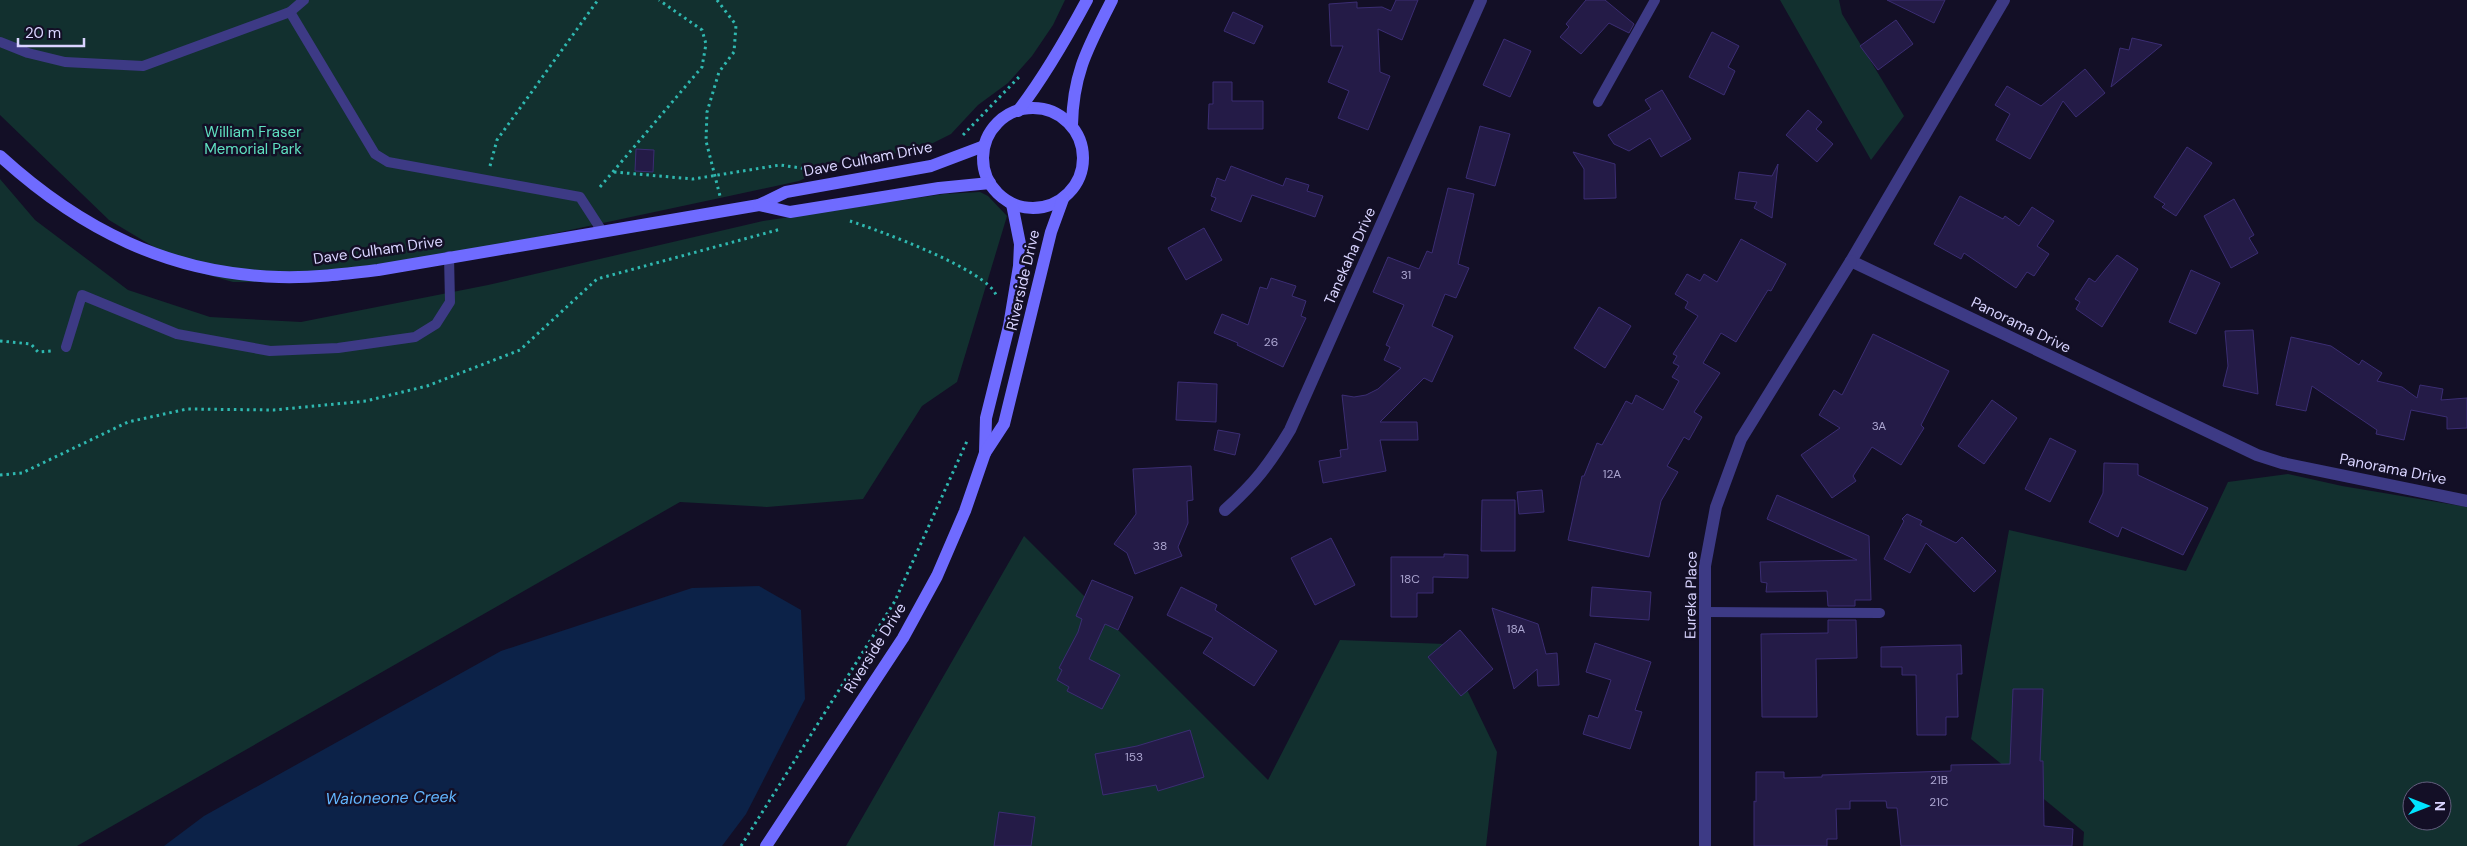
<svg xmlns="http://www.w3.org/2000/svg" width="2467" height="846" font-family="'DM Sans',sans-serif">
<style>
.green{fill:#12302f;fill-rule:evenodd}
.water{fill:#0c2248}
.building{fill:#241b47;stroke:#3b2d73}
.lines{fill:none;stroke-linecap:round;stroke-linejoin:round}
.path{stroke:#2fb8b0;stroke-width:3;stroke-dasharray:2.5 4;stroke-linecap:butt}
.lane{stroke:#3d3a85;stroke-width:10}
.street{stroke:#3d3a85;stroke-width:12}
.secondary{stroke:#6f6bff;stroke-width:12}
.labels{text-anchor:middle;stroke-width:5;stroke-linejoin:round;paint-order:stroke}
.number-label{font-size:12px;fill:#aca6d1}
.park-label{font-size:15px;fill:#5fe0c0;stroke:#130f26}
.street-label{font-size:15px;fill:#d9d4ff;stroke:#130f26}
.water-label{font-size:16px;font-style:italic;fill:#62b6ff;stroke:#130f26}
</style>
<rect width="100%" height="100%" fill="#130f26"/>
<g class="green">
<polygon points="0,0 1065,0 1053,25 1032,56 1008,83 978,105 951,134 921,149 837,163 799,181 720,198 396,267 300,282 233,282 194,271 109,220 0,115"/>
<polygon points="1780,0 1839,0 1842,14 1904,116 1871,160"/>
<polygon points="0,179 35,220 128,290 210,317 301,322 488,285 763,221 944,194 980,192 988,196 1007,216 957,382 922,406 863,499 767,507 680,502 77,846 0,846"/>
<path d="M2288 474 2342 486 2467 507V846H2083L2084 832 1971 739 2009 530 2186 571 2228 482ZM2412 791H2442V821H2412Z"/>
<polygon points="1024,536 1268,780 1340,640 1445,644 1497,752 1486,846 846,846"/>
</g>
<polygon class="water" points="759,586 801,610 805,699 746,814 722,846 164,846 204,816 501,651 692,588"/>
<g class="building">
<polygon points="1396,0 1418,0 1402,40 1378,29 1380,72 1390,76 1368,130 1338,118 1349,91 1328,82 1343,46 1331,46 1329,4 1357,2 1357,8 1382,7 1391,11"/>
<polygon points="1586,0 1605,0 1634,24 1629,33 1609,23 1581,54 1560,37 1569,27 1566,24"/>
<polygon points="1887,0 1945,0 1934,23"/>
<polygon points="1233,12 1263,26 1254,44 1224,31"/>
<polygon points="1896,20 1913,44 1878,70 1860,46"/>
<polygon points="1712,32 1739,46 1728,67 1735,71 1724,95 1689,77"/>
<polygon points="2132,38 2162,45 2111,87 2120,48 2129,50"/>
<polygon points="1504,39 1531,51 1510,97 1483,85"/>
<polygon points="2085,69 2105,93 2076,117 2063,101 2030,159 1996,140 2010,114 1995,105 2007,86 2041,106"/>
<polygon points="1213,82 1232,82 1232,101 1263,101 1263,129 1208,129 1209,104 1213,104"/>
<polygon points="1662,90 1691,139 1661,157 1650,138 1629,151 1614,144 1608,135 1651,109 1645,100"/>
<polygon points="1808,110 1822,122 1816,129 1833,144 1817,162 1786,135"/>
<polygon points="1480,126 1510,134 1495,186 1466,178"/>
<polygon points="2187,147 2212,163 2176,216 2162,207 2165,204 2154,197"/>
<polygon points="636,149 654,150 653,172 635,171"/>
<polygon points="1573,152 1615,164 1616,198 1584,199 1584,169"/>
<polygon points="1778,164 1772,218 1754,208 1757,202 1735,199 1739,172 1772,176"/>
<polygon points="1231,166 1283,186 1286,178 1309,185 1307,191 1323,196 1315,217 1252,195 1241,222 1211,210 1216,198 1211,196 1217,178 1225,181"/>
<polygon points="1448,188 1474,194 1458,264 1469,268 1456,298 1445,294 1432,326 1453,336 1432,382 1424,378 1380,422 1417,422 1418,440 1380,440 1386,471 1323,483 1319,461 1341,457 1340,450 1348,449 1342,395 1354,397 1366,395 1378,389 1401,368 1384,360 1390,347 1386,345 1404,305 1373,292 1388,257 1419,269 1427,251 1432,253"/>
<polygon points="1960,196 2003,219 2005,216 2019,226 2032,207 2054,221 2037,246 2049,254 2034,276 2027,272 2016,288 1964,253 1961,259 1934,244"/>
<polygon points="2234,199 2254,235 2249,238 2258,253 2231,268 2204,216"/>
<polygon points="1204,228 1222,260 1186,280 1168,248"/>
<polygon points="1741,239 1786,264 1771,291 1768,290 1736,342 1721,333 1703,363 1720,373 1694,412 1702,417 1689,440 1684,437 1667,466 1678,472 1661,501 1649,557 1568,540 1582,476 1584,476 1597,443 1602,445 1626,401 1632,404 1636,395 1663,410 1679,381 1672,377 1679,366 1673,363 1677,356 1673,354 1698,316 1685,308 1688,302 1675,294 1687,274 1700,281 1704,274 1717,282"/>
<polygon points="2117,255 2138,269 2102,327 2076,309 2080,302 2075,299 2089,278 2095,282"/>
<polygon points="2191,270 2220,283 2196,334 2169,322"/>
<polygon points="1271,278 1296,286 1292,296 1306,301 1301,316 1306,318 1283,367 1237,345 1238,343 1214,333 1222,314 1248,325 1260,287 1267,289"/>
<polygon points="1599,307 1631,326 1605,368 1574,348"/>
<polygon points="2253,330 2258,394 2223,386 2228,366 2225,331"/>
<polygon points="1873,334 1949,371 1921,425 1924,428 1901,465 1872,447 1853,476 1856,481 1832,498 1801,455 1840,428 1819,415 1834,390 1842,395"/>
<polygon points="2291,337 2331,346 2359,365 2362,360 2382,373 2377,381 2402,387 2417,398 2420,385 2443,389 2441,400 2467,398 2467,428 2447,429 2447,417 2411,410 2404,440 2376,434 2377,430 2312,386 2306,411 2276,405"/>
<polygon points="1178,382 1217,384 1216,422 1176,420"/>
<polygon points="1992,400 2017,418 1984,464 1958,446"/>
<polygon points="1218,430 1240,434 1235,455 1214,450"/>
<polygon points="2050,438 2076,451 2050,502 2025,489"/>
<polygon points="2104,463 2138,464 2138,475 2208,508 2183,555 2122,527 2118,537 2089,522 2103,493"/>
<polygon points="1191,466 1193,500 1187,501 1188,523 1178,547 1182,556 1135,574 1127,553 1114,544 1136,514 1133,469"/>
<polygon points="1542,490 1544,512 1519,514 1517,492"/>
<polygon points="1777,495 1869,536 1871,600 1855,600 1855,606 1828,606 1827,591 1766,592 1767,583 1761,582 1760,562 1857,560 1767,519"/>
<polygon points="1482,500 1515,500 1515,551 1481,551"/>
<polygon points="1907,514 1922,521 1920,525 1956,543 1962,537 1996,571 1974,592 1926,543 1910,573 1884,559 1904,521 1902,519"/>
<polygon points="1331,538 1355,585 1315,605 1291,558"/>
<polygon points="1444,554 1468,555 1468,578 1433,577 1433,593 1417,593 1417,617 1391,617 1391,557 1444,557"/>
<polygon points="1092,580 1133,597 1118,630 1105,624 1089,659 1120,675 1102,709 1067,691 1069,687 1057,680 1062,670 1059,668 1078,632 1082,619 1076,616"/>
<polygon points="1181,587 1217,605 1215,610 1277,651 1254,686 1203,653 1213,638 1167,615"/>
<polygon points="1592,587 1651,592 1649,620 1590,616"/>
<polygon points="1492,608 1538,624 1546,654 1557,653 1559,685 1538,686 1537,669 1514,689"/>
<polygon points="1828,620 1856,620 1857,658 1816,659 1817,717 1762,717 1761,634 1828,633"/>
<polygon points="1460,630 1493,669 1461,696 1428,657"/>
<polygon points="1595,643 1651,662 1635,710 1642,712 1630,749 1583,734 1589,715 1598,718 1611,680 1586,672"/>
<polygon points="1961,645 1962,674 1957,674 1958,717 1946,717 1946,735 1917,735 1916,675 1902,675 1902,667 1881,667 1881,647"/>
<polygon points="2013,689 2043,689 2040,761 2043,761 2044,826 2073,829 2072,846 1901,846 1897,808 1887,808 1886,801 1850,801 1850,809 1836,809 1837,839 1827,839 1827,846 1754,846 1754,801 1756,802 1756,772 1784,772 1784,778 1822,777 1822,775 1951,771 1951,765 2010,764"/>
<polygon points="1190,730 1204,777 1158,791 1156,785 1103,795 1095,754 1137,746"/>
<polygon points="999,812 1035,817 1031,846 994,846"/>
</g>
<g class="lines">
<g class="path">
<polyline points="717,0 736,25 734,52 719,72 707,112 706,141 720,196"/>
<polyline points="963,135 1019,77"/>
<polyline points="490,166 497,140 598,0"/>
<polyline points="614,172 693,179 780,165 808,169"/>
<polyline points="600,187 702,67 706,44 702,30 659,0"/>
<path d="M850 221C878 230 987 270 996 295"/>
<polyline points="0,341 31,344 38,352 51,351"/>
<polyline points="0,475 22,473 128,422 187,409 274,410 366,401 427,386 520,350 597,279 781,229"/>
<polyline points="741,846 895,601 967,441"/>
</g>
<g class="lane">
<polyline points="290,12 375,154 388,162 580,197 602,231"/>
<polyline points="0,42 28,53 65,62 143,66 290,12 304,0"/>
<polyline points="1598,102 1655,0"/>
<polyline points="66,347 82,295 177,334 270,351 338,348 415,337 436,324 450,302 449,256"/>
<polyline points="1706,612 1880,613"/>
</g>
<g class="street">
<polyline points="2004,0 1851,261 2257,455 2282,463 2467,501"/>
<path d="M1225 510C1255 483 1269 465 1290 430L1481 0"/>
<polyline points="1705,846 1705,566 1716,507 1741,439 1851,261"/>
</g>
<g class="secondary">
<circle cx="1033" cy="158" r="50"/>
<path d="M1018 111C1045 76 1066 39 1087 0"/>
<path d="M1072 125C1073 72 1089 46 1112 0"/>
<path d="M0 156C80 229 169 274 279 277 313 278 345 274 378 270L759 205 786 192 931 166 984 146"/>
<polyline points="759,205 790,212 939,188 990,183"/>
<polyline points="985,453 986,418 1009,326 1019,266 1020,244 1012,204"/>
<polyline points="766,846 903,638 937,576 965,511 985,453 1004,424 1051,232 1063,199"/>
</g>
</g>
<g class="labels">
<g class="number-label">
<text x="1406" y="279">31</text>
<text x="1271" y="346">26</text>
<text x="1879" y="430">3A</text>
<text x="1612" y="478">12A</text>
<text x="1160" y="550">38</text>
<text x="1410" y="583">18C</text>
<text x="1516" y="633">18A</text>
<text x="1134" y="761">153</text>
<text x="1939" y="784">21B</text>
<text x="1939" y="806">21C</text>
</g>
<g class="park-label">
<text x="253" y="137">William Fraser<tspan x="253" dy="17">Memorial Park</tspan></text>
</g>
<g class="street-label">
<text transform="translate(868 159) rotate(-11)" y="5">Dave Culham Drive</text>
<text transform="translate(378 250) rotate(-8)" y="5">Dave Culham Drive</text>
<text transform="translate(1350 256) rotate(-66)" y="5">Tanekaha Drive</text>
<text transform="translate(1023 280) rotate(-77)" y="5">Riverside Drive</text>
<text transform="translate(2021 325) rotate(26)" y="5">Panorama Drive</text>
<text transform="translate(2393 469) rotate(11)" y="5">Panorama Drive</text>
<text transform="translate(1691 595) rotate(-89)" y="5">Eureka Place</text>
<text transform="translate(875 648) rotate(-58)" y="5">Riverside Drive</text>
</g>
<g class="water-label">
<text transform="translate(391 797) rotate(-1)" y="6">Waioneone Creek</text>
</g>
</g>
<g transform="translate(2427 806) rotate(90)"><circle r="24" fill="#130f26" stroke="#625e7d"/>
<path d="M0-4L9 19L0 12L-9 19Z" fill="#00e5ff"/>
<text y="-8" font-size="14" font-weight="bold" text-anchor="middle" fill="#d9d4ff">N</text>
</g>
<path d="M18 38v8h66v-8" fill="none" stroke="#d9d4ff" stroke-width="2.5"/>
<text x="25" y="38" font-size="15" fill="#d9d4ff" stroke="#130f26" stroke-width="4" paint-order="stroke">20 m</text>
</svg>
